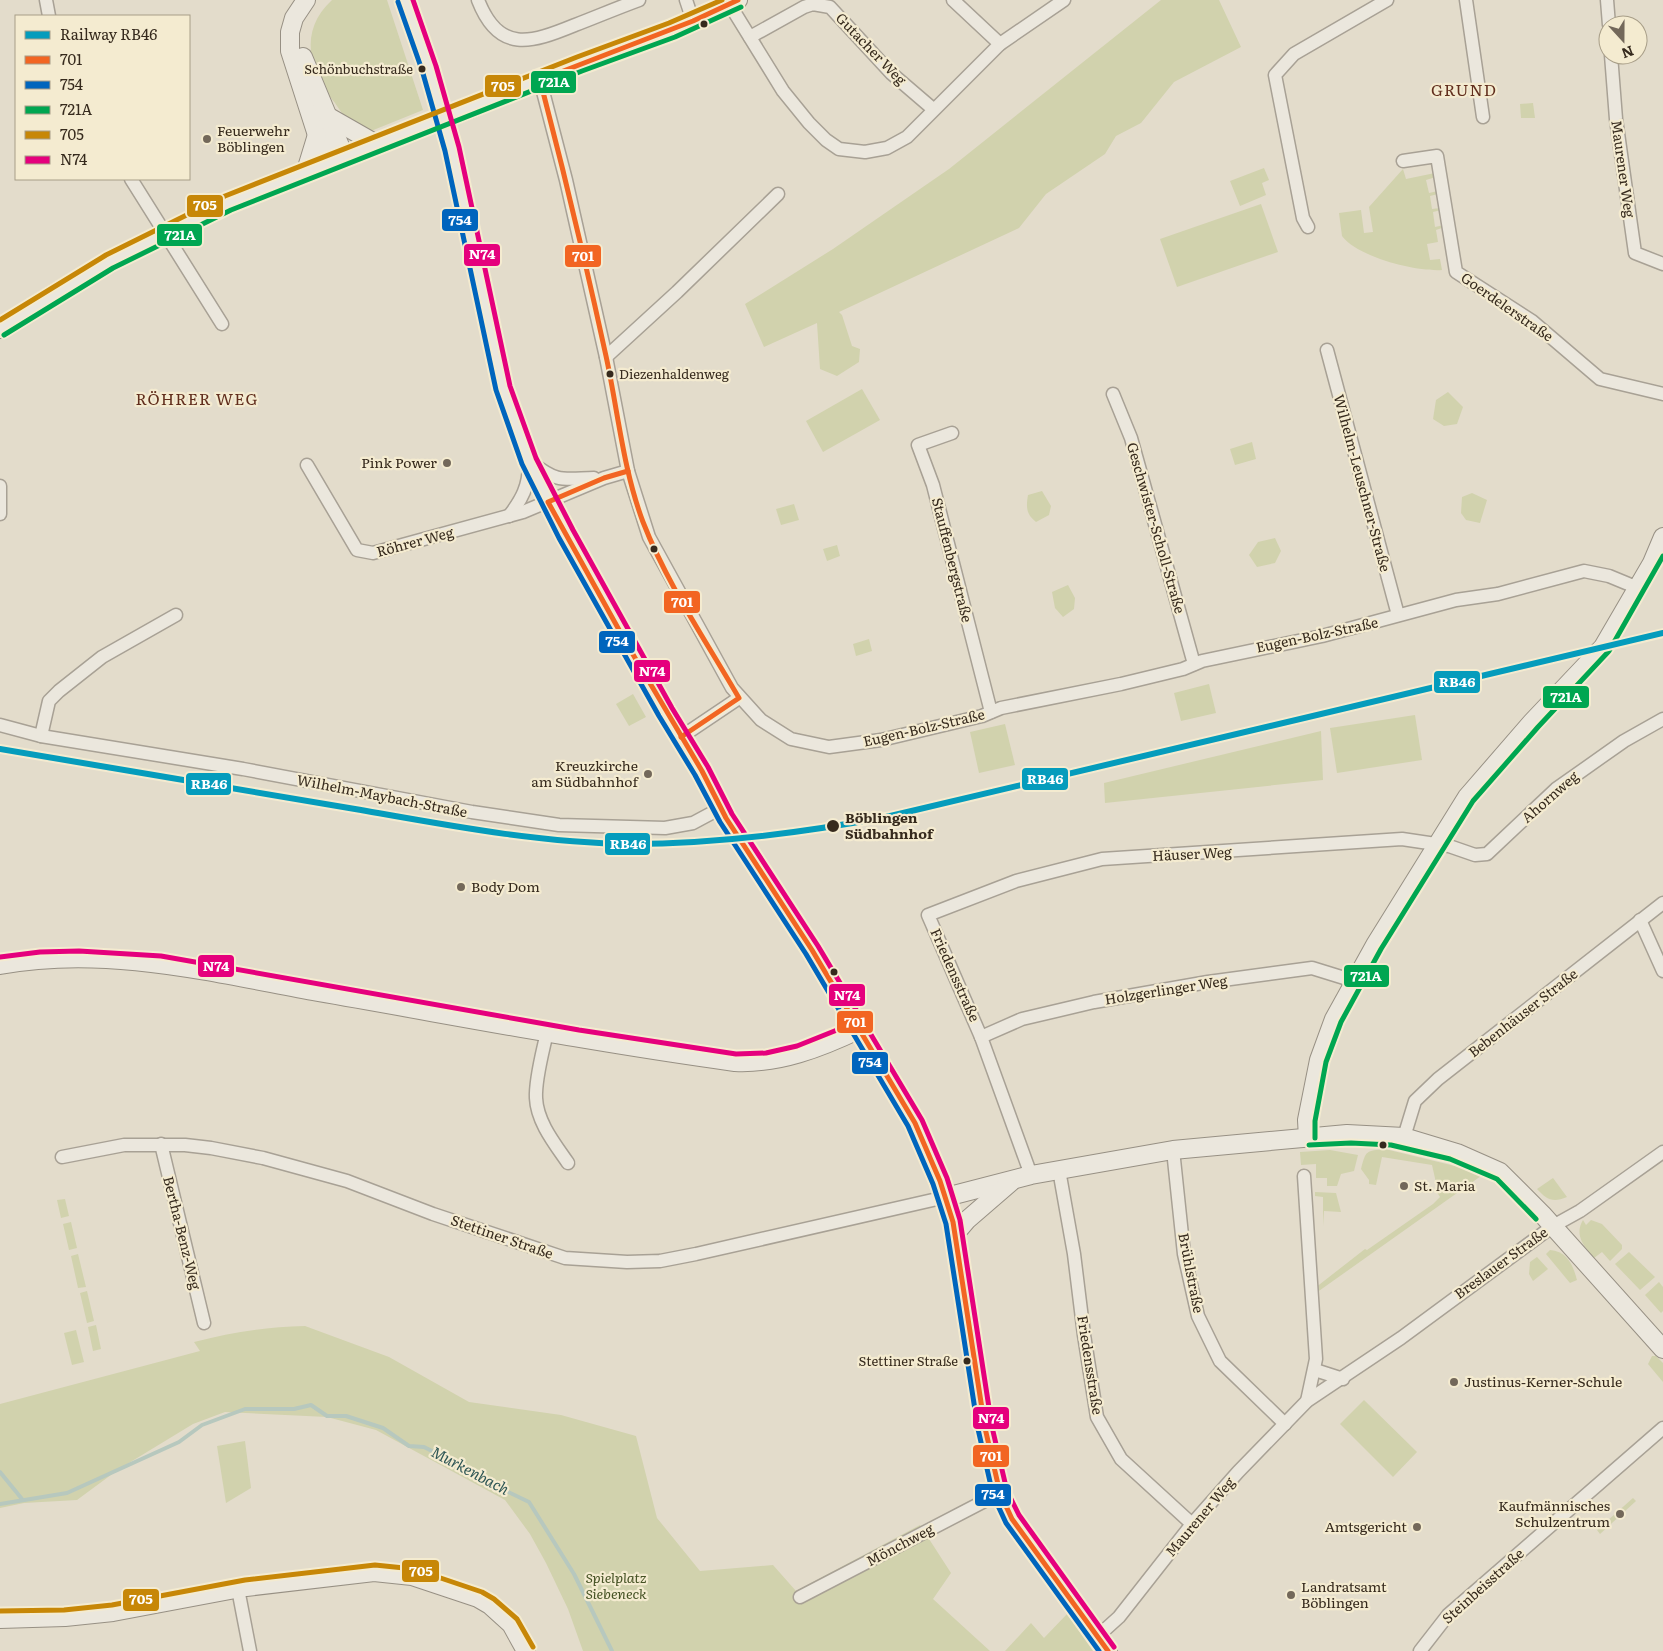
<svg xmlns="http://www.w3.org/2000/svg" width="1663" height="1651" font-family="Literata,serif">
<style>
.green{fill:#d1d2ad}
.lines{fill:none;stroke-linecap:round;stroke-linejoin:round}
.stream{stroke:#b7c8be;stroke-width:4}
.street-casing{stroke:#a8a195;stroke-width:15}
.secondary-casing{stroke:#979084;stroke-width:20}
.street{stroke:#ebe7dd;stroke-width:12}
.secondary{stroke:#ebe7dd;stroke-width:18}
.secondary-bridge-casing{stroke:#979084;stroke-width:20;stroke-linecap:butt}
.secondary-bridge{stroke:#ebe7dd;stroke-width:18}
.bus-1-casing{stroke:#f4ebd0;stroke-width:9}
.bus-2-casing{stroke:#f4ebd0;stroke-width:9}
.bus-3-casing{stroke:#f4ebd0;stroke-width:9}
.bus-4-casing{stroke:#f4ebd0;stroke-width:9}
.bus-5-casing{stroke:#f4ebd0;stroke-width:9}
.bus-1{stroke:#f26522;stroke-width:5}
.bus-2{stroke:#0065bd;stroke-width:5}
.bus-3{stroke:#00a651;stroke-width:5}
.bus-4{stroke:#c78707;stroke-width:5}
.bus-5{stroke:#e5007d;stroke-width:5}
.rail-1-casing{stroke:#f4ebd0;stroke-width:10}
.rail-1{stroke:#059cbc;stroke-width:6}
.bus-dot{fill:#362a1d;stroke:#f4ebd0;stroke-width:2}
.poi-dot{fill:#73685a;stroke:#f4ebd0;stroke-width:2}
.labels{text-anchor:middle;stroke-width:4.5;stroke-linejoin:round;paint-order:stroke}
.bus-label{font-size:13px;fill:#362a1d;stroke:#f4ebd0;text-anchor:end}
.street-label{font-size:14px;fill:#362a1d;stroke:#f4ebd0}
.poi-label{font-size:14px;fill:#362a1d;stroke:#f4ebd0;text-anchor:start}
.stop-label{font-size:14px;font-weight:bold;fill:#362a1d;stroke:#f4ebd0;text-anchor:start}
.park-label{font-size:14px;font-style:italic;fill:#455224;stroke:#f4ebd0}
.water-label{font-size:15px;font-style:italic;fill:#2d5554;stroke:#f4ebd0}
.quarter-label{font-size:16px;letter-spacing:1px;fill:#612e1d;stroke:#f4ebd0}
.line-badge{stroke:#f4ebd0;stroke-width:2}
.badge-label{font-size:14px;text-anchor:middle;font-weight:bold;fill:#fff}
</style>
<rect width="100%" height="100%" fill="#e3dccb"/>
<g class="green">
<path d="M332 0H387L423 110 371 131C364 128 356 125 350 121 344 117 339 109 335 103 309 71 298 31 332 0Z"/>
<polygon points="1161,0 1219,0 1241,47 1174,82 1141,123 1116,136 1105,154 1046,194 1019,228 839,312 842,315 852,346 860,349 859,362 837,376 820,369 817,323 764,347 745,304 833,249 949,169"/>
<polygon points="1533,103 1535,118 1521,118 1520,104"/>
<polygon points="1264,168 1269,180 1262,183 1266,195 1240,206 1230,181"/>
<path d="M1403 169 1406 179 1435 173 1436 177 1426 180 1429 193 1438 191V194L1430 196 1432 209 1440 208 1441 210 1433 212 1435 227 1444 225 1445 227 1436 230 1438 242 1427 244 1430 260 1440 259 1442 270C1417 272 1357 257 1342 236L1339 213 1361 210 1364 233 1373 232 1369 207Z"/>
<polygon points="1261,204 1278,252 1177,287 1160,239"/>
<polygon points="862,389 880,420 823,452 806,421"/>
<polygon points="1448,392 1463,407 1457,424 1444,426 1433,419 1436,400"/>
<polygon points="1252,442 1256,459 1235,465 1230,449"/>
<path d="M1042 491 1051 506 1049 515 1036 522C1026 514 1026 507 1028 495Z"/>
<polygon points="1472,493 1487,500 1480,523 1466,520 1461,513 1462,497"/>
<polygon points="794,504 799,520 781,525 776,509"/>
<polygon points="1275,538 1281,551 1275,563 1257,567 1249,555 1258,542"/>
<polygon points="837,545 840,556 827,561 823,549"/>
<polygon points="1068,585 1075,598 1074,609 1063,617 1055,608 1052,592"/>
<polygon points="869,639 872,651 856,656 853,644"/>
<polygon points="1209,684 1216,713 1181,721 1174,693"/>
<polygon points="633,694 646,717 629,726 616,704"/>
<polygon points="1415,715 1422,760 1337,773 1330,728"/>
<polygon points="1005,724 1015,765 979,773 970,732"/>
<polygon points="1321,731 1323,780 1105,803 1104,783"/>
<path d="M1385 1149 1455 1166 1481 1176 1316 1293 1315 1288 1365 1249 1367 1250 1433 1204 1440 1197 1435 1189 1437 1187 1432 1165 1382 1157 1376 1185 1369 1184V1180L1361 1169C1366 1150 1366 1151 1385 1149Z"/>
<polygon points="1330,1150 1358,1155 1354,1171 1341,1174 1337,1186 1327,1186 1327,1178 1316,1178 1316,1164 1301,1165 1300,1152"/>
<path d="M1553 1178 1567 1197C1553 1203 1547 1200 1537 1189Z"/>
<polygon points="1315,1192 1336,1193 1341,1212 1324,1211 1323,1226 1323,1197 1315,1196"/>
<polygon points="65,1199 69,1216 61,1218 57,1200"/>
<path d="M1583 1220 1586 1225 1591 1220 1602 1224 1622 1245V1249L1610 1261 1602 1252 1594 1258C1584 1246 1574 1235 1583 1220Z"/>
<polygon points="71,1222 77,1248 69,1250 63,1224"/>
<path d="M1550 1250C1567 1251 1573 1265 1577 1280L1570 1283 1546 1254Z"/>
<polygon points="1629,1252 1655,1277 1640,1290 1615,1264"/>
<polygon points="78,1254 86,1287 78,1288 71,1256"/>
<polygon points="1537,1257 1548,1269 1533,1281 1529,1274 1530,1262"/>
<polygon points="1659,1282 1663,1287 1663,1311 1661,1313 1645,1295"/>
<polygon points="87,1291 94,1321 87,1323 80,1293"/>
<polygon points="96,1325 101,1349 93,1351 88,1327"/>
<path d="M305 1326 389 1357 469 1402 561 1415 636 1436 657 1518 700 1571 773 1565 796 1591 920 1525 951 1573 933 1599 990 1651H583L568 1609 546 1563 530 1534 505 1500 376 1430 327 1417 225 1412 193 1424 119 1469 77 1500 24 1503 0 1508V1404L200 1351 194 1342C232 1332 266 1327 305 1326Z"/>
<polygon points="76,1330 84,1362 72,1365 64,1333"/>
<polygon points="1652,1356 1656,1356 1663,1363 1663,1382 1648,1364"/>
<polygon points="1364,1400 1417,1452 1393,1477 1340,1424"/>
<polygon points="245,1441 251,1488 226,1503 217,1446"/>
<polygon points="1633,1498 1636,1501 1600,1534 1597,1530"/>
<polygon points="1067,1614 1093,1651 1005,1651 1031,1623 1044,1638"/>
</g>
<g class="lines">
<g class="stream">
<polyline points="0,1472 22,1499"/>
<polyline points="0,1504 67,1493 179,1442 202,1425 245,1409 294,1409 311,1405 327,1416 346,1416 383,1428 409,1446 424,1447 440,1455 446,1462 529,1502 574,1574 612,1651"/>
</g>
<defs>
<g id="street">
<polyline points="46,0 49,16"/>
<path d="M478 0C499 54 531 43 575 25 596 17 617 8 639 0"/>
<polyline points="686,0 693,21"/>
<polyline points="953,0 1000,44"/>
<polyline points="1466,0 1483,117"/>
<polyline points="1607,0 1609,25"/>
<polyline points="730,5 783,91 809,123 826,140 839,149 865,152 887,148 907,137 1000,44 1064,0"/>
<polyline points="750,37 804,7 813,4 830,7 891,73 933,109"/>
<polyline points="1611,55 1616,119 1635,253 1663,264"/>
<polyline points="540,80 566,180 606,357 628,471 649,537 732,688 761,720 791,739 829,747 881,740 982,716 1001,708 1121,684 1183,669 1202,661 1322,636 1456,600 1498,594 1584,571 1609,576 1638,588"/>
<polyline points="1403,161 1437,156 1456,272 1532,321 1600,379 1663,394"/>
<polyline points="131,179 222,324"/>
<polyline points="1308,227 1303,218 1275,75 1294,54 1387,0"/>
<polyline points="1327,350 1398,615"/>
<polyline points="606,357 677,292 778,194"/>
<polyline points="1113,394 1131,438 1194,664"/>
<polyline points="952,433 918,445 933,485 991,712"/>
<path d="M532 463C558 483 562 479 594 478"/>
<polyline points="307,465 357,550 373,553 523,512 604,478 628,471"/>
<polyline points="0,486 0,514"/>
<path d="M509 516C522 499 529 486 529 464"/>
<polyline points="0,725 41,736 243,769 472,812 559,825 665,828 693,823 721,808"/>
<polyline points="41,736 49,701 59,691 102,657 176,615"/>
<polyline points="681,737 739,698"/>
<polyline points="1640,920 1663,971"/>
<path d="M547 1032C543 1051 535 1079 536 1098 537 1122 555 1144 568 1163"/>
<polyline points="981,1037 1022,1019 1094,1002 1208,982 1312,968 1354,981"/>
<polyline points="1404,1137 1415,1101 1438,1079 1663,903"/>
<polyline points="161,1144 204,1323"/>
<polyline points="1173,1150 1184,1254 1198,1316 1220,1361 1285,1424"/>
<polyline points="62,1157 124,1145 185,1145 211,1148 263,1158 347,1181 433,1214 565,1258 627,1262 660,1261 696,1254 946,1197"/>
<polyline points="1059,1170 1074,1254 1084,1335 1097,1417 1121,1459 1192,1524"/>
<polyline points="1031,1175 981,1037 928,915 1016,881 1102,859 1402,839 1449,846 1475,855 1487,854 1556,789 1624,741 1663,719"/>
<polyline points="1304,1176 1316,1359 1307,1401"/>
<polyline points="1315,1370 1343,1379"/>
<polyline points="238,1589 250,1651"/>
<polyline points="800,1597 1000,1493"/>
<polyline points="1098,1636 1119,1617 1192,1524 1238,1472 1307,1401 1401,1338 1553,1226 1580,1211 1663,1152"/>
<polyline points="1420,1651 1448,1615 1663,1428"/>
</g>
<g id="secondary">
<polyline points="306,0 294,18 290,32 290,51 317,135 331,163"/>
<polyline points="405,0 429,68 452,149 503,388 529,461 566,534 666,712 702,771 726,818 812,950 887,1073 915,1123 940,1181 953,1222 985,1428 1000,1493 1012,1519 1108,1651"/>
<polyline points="303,57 345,158"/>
<polyline points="470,109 556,73 693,21 738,0"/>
<polyline points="329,117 378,145"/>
<polyline points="306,171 317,135"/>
<path d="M0 329C93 264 200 213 305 171 345 156 386 142 426 126"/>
<path d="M0 965C106 945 214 973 318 992 457 1016 595 1043 735 1062 779 1064 820 1048 860 1029"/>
<polyline points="1308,1138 1307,1120 1319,1060 1334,1019 1375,945 1467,797 1532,722 1603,647 1652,563 1663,537"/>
<polyline points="946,1197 1031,1175 1173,1150 1347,1134 1404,1137 1457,1153 1500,1172 1542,1214 1663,1349"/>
<polyline points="955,1234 967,1220 1011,1182"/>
<polyline points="0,1619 65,1617 113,1612 246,1587 374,1572 412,1576 478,1598 490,1605 511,1624 526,1651"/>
</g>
</defs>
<use href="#street" class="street-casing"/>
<use href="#secondary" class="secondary-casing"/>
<use href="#street" class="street"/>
<use href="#secondary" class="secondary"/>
<defs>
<polyline id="secondary-bridge" points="426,126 470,109"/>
</defs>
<use href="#secondary-bridge" class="secondary-bridge-casing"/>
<use href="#secondary-bridge" class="secondary-bridge"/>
<defs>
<g id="bus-1">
<path d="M540 80C564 172 586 264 606 356 618 411 623 469 643 522 667 584 706 641 739 698L681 737"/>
<polyline points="540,80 693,21 738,0"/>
<polyline points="628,471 604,478 548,502 628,646 702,771 726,818 812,950 915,1123 940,1181 953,1222 985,1428 1000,1493 1012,1519 1108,1651"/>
</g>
<polyline id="bus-2" points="398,2 422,70 445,151 496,390 522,464 559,538 659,716 695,775 720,822 806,954 908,1126 933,1184 946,1224 978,1429 993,1495 1006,1523 1099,1651"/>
<g id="bus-3">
<polyline points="4,335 113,268 231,210 582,71 675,37 741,7"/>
<polyline points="1315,1138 1315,1121 1326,1062 1341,1022 1381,949 1473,801 1538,727 1609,651 1663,556"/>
<polyline points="1309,1145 1351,1143 1391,1145 1450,1159 1497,1179 1536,1219"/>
</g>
<g id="bus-4">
<polyline points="0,320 106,255 225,196 577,57 669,23 722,0"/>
<polyline points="0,1611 64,1610 112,1605 245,1580 375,1565 414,1569 482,1592 494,1599 517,1619 533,1647"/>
</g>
<g id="bus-5">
<polyline points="413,0 436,66 459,147 510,386 536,458 573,530 672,708 708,767 732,814 818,946 922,1120 947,1178 960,1220 992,1427 1007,1491 1019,1515 1114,1647"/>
<polyline points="0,957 40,952 79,951 161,956 579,1030 736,1054 766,1053 797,1046 857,1022"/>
</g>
</defs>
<use href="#bus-1" class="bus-1-casing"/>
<use href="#bus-2" class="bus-2-casing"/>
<use href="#bus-3" class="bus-3-casing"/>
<use href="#bus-4" class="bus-4-casing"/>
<use href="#bus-5" class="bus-5-casing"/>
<use href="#bus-1" class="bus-1"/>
<use href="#bus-2" class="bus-2"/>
<use href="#bus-3" class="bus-3"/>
<use href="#bus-4" class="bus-4"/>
<use href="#bus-5" class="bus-5"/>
<defs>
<path id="rail-1" d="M0 749C118 769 237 789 355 809 446 825 539 843 631 844 718 844 801 833 886 817L1663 633"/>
</defs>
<use href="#rail-1" class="rail-1-casing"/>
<use href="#rail-1" class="rail-1"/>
</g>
<g class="bus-dot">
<circle cx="704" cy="24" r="4.5"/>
<circle cx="422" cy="69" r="4.5"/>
<circle cx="610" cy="374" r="4.5"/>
<circle cx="654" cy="549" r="4.5"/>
<circle cx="833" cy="826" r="7"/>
<circle cx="834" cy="972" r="4.5"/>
<circle cx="1383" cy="1145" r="4.5"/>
<circle cx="967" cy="1361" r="4.5"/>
</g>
<g class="poi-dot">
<circle cx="207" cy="139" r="5"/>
<circle cx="447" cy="463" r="5"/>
<circle cx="648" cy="774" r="5"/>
<circle cx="461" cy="887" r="5"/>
<circle cx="1404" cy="1186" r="5"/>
<circle cx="1454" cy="1382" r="5"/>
<circle cx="1620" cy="1514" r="5"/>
<circle cx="1417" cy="1527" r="5"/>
<circle cx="1291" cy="1595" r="5"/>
</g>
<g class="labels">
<g class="bus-label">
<text x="413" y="74">Schönbuchstraße</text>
<text x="619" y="379" text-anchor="start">Diezenhaldenweg</text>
<text x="958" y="1366">Stettiner Straße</text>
</g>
<g class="street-label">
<text transform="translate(871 49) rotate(46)" y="5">Gutacher Weg</text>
<text transform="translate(1623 169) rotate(82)" y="5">Maurener Weg</text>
<text transform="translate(1507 307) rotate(35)" y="5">Goerdelerstraße</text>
<text transform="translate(1362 483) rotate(75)" y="5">Wilhelm-Leuschner-Straße</text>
<text transform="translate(1156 528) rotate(74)" y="5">Geschwister-Scholl-Straße</text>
<text transform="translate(415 542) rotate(-15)" y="5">Röhrer Weg</text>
<text transform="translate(952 560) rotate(76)" y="5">Stauffenbergstraße</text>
<text transform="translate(1317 635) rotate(-12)" y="5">Eugen-Bolz-Straße</text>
<text transform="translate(924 728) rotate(-13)" y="5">Eugen-Bolz-Straße</text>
<text transform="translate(382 796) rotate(11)" y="5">Wilhelm-Maybach-Straße</text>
<text transform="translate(1550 797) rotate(-41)" y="5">Ahornweg</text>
<text transform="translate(1192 854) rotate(-3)" y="5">Häuser Weg</text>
<text transform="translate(955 975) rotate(66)" y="5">Friedensstraße</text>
<text transform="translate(1166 990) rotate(-9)" y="5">Holzgerlinger Weg</text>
<text transform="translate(1523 1013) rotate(-38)" y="5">Bebenhäuser Straße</text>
<text transform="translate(182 1233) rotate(76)" y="5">Bertha-Benz-Weg</text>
<text transform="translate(502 1237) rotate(19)" y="5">Stettiner Straße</text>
<text transform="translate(1501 1263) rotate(-36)" y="5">Breslauer Straße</text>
<text transform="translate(1191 1273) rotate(79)" y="5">Brühlstraße</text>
<text transform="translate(1090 1365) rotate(81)" y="5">Friedensstraße</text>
<text transform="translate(1200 1517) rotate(-50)" y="5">Maurener Weg</text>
<text transform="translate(900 1545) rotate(-28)" y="5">Mönchweg</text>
<text transform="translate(1483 1586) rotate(-42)" y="5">Steinbeisstraße</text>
</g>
<g class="poi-label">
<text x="217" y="136">Feuerwehr<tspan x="217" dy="16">Böblingen</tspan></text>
<text x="437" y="468" text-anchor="end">Pink Power</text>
<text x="638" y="771" text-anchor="end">Kreuzkirche<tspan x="638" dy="16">am Südbahnhof</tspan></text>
<text x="471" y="892">Body Dom</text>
<text x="1414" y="1191">St. Maria</text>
<text x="1464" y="1387">Justinus-Kerner-Schule</text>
<text x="1610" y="1511" text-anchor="end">Kaufmännisches<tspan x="1610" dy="16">Schulzentrum</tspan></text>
<text x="1407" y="1532" text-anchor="end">Amtsgericht</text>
<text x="1301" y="1592">Landratsamt<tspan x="1301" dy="16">Böblingen</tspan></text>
</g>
<g class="stop-label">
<text x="845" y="823">Böblingen<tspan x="845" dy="16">Südbahnhof</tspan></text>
</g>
<g class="park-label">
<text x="616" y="1583">Spielplatz<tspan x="616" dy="16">Siebeneck</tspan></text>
</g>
<g class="water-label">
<text transform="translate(470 1471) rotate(28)" y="5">Murkenbach</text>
</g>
<g class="quarter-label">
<text x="1464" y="96">GRUND</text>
<text x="197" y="405">RÖHRER WEG</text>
</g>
</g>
<g class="line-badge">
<rect x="530" y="70" width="47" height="24" rx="5" fill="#00a651"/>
<rect x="484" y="74" width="38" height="24" rx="5" fill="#c78707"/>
<rect x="186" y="194" width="38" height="24" rx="5" fill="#c78707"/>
<rect x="441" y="208" width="38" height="24" rx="5" fill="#0065bd"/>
<rect x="156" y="223" width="47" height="24" rx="5" fill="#00a651"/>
<rect x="463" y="243" width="38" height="24" rx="5" fill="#e5007d"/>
<rect x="564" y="244" width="38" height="24" rx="5" fill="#f26522"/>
<rect x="663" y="590" width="38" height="24" rx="5" fill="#f26522"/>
<rect x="598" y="630" width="38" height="24" rx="5" fill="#0065bd"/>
<rect x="633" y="659" width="38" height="24" rx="5" fill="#e5007d"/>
<rect x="1433" y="670" width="48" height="24" rx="5" fill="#059cbc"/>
<rect x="1542" y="685" width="48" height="24" rx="5" fill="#00a651"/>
<rect x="1021" y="767" width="48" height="24" rx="5" fill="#059cbc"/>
<rect x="185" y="772" width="47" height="24" rx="5" fill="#059cbc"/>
<rect x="604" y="832" width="47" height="24" rx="5" fill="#059cbc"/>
<rect x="197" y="954" width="38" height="24" rx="5" fill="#e5007d"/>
<rect x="1343" y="964" width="47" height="24" rx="5" fill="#00a651"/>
<rect x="828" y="983" width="38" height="24" rx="5" fill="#e5007d"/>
<rect x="836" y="1010" width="38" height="24" rx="5" fill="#f26522"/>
<rect x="851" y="1051" width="38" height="24" rx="5" fill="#0065bd"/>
<rect x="972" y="1406" width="38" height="24" rx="5" fill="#e5007d"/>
<rect x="972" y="1444" width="38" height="24" rx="5" fill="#f26522"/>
<rect x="974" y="1483" width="38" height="24" rx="5" fill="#0065bd"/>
<rect x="401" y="1559" width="39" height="24" rx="5" fill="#c78707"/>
<rect x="122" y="1588" width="38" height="24" rx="5" fill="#c78707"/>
</g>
<g class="badge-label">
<text x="554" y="87">721A</text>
<text x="503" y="91">705</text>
<text x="205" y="210">705</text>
<text x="460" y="225">754</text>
<text x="180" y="240">721A</text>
<text x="482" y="259">N74</text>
<text x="583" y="261">701</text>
<text x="682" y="607">701</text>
<text x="617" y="646">754</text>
<text x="652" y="676">N74</text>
<text x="1457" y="687">RB46</text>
<text x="1566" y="702">721A</text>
<text x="1045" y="784">RB46</text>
<text x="209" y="789">RB46</text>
<text x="628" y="849">RB46</text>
<text x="216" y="971">N74</text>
<text x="1366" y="981">721A</text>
<text x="847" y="1000">N74</text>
<text x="855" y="1027">701</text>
<text x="870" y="1067">754</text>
<text x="991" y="1423">N74</text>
<text x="991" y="1461">701</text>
<text x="993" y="1499">754</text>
<text x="421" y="1576">705</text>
<text x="141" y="1604">705</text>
</g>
<rect x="15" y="15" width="175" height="165" fill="#f4ebd0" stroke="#a89e88"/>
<rect x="25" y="31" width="25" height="8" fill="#059cbc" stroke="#a89e88"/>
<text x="60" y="40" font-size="15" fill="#362a1d">Railway RB46</text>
<rect x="25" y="56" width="25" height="8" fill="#f26522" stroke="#a89e88"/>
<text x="60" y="65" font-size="15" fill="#362a1d">701</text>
<rect x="25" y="81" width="25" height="8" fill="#0065bd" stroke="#a89e88"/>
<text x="60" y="90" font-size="15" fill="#362a1d">754</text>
<rect x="25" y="106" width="25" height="8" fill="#00a651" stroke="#a89e88"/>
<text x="60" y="115" font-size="15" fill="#362a1d">721A</text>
<rect x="25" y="131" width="25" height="8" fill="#c78707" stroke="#a89e88"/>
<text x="60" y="140" font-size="15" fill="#362a1d">705</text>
<rect x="25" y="156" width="25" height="8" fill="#e5007d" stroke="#a89e88"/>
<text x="60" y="165" font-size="15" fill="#362a1d">N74</text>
<g transform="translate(1623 40) rotate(159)"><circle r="24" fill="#f4ebd0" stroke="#a89e88"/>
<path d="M0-4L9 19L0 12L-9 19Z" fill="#73685a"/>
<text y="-8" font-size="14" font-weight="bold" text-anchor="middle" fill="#362a1d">N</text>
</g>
</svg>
